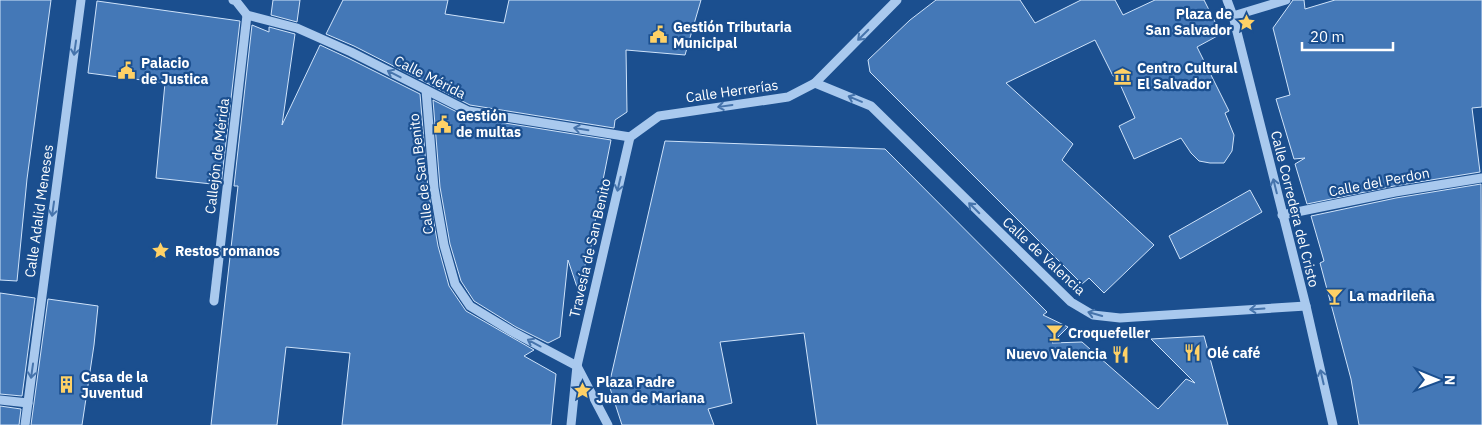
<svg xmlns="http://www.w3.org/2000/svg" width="1482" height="425" font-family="'IBM Plex Sans',sans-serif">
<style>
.building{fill:#4478b7;stroke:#cfe3fa}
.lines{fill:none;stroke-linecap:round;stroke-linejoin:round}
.minor{stroke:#a9c9ee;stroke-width:9}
.oneway{stroke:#4674ac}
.labels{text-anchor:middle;stroke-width:4.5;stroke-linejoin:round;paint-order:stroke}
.poi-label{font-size:14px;font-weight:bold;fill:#fff;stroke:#1b4f8f;text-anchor:start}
.street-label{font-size:14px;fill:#fff;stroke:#1b4f8f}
</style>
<rect width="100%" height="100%" fill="#1b4f8f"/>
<g class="building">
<polygon points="0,0 51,0 27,179 17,281 0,280"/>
<polygon points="273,0 300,0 297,22 271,15"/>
<polygon points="343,0 448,0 445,14 504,23 509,0 701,0 685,55 626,50 627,112 615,120 614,128 470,105 354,46 326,34"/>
<polygon points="936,0 1020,0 1035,23 1081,0 1115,0 1123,15 1155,0 1204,0 1221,34 1197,47 1229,111 1225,113 1234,135 1232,151 1224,163 1210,163 1199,161 1191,153 1181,138 1134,159 1119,126 1135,118 1116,75 1113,76 1095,40 1006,83 1073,144 1062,160 1154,245 1104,293 1089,278 1082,284 870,72 868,60 910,20"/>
<polygon points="1293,0 1304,0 1305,9 1335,0 1482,0 1482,107 1472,108 1480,172 1394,186 1307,204 1295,164 1305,158 1294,159 1276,99 1290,95 1273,28"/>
<polygon points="97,1 240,21 221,185 156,178 165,83 88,73"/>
<polygon points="252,25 269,32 269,27 295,34 282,125 320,45 348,58 420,94 428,189 438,246 449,286 466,311 534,350 524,356 556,374 551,425 342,425 350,353 286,347 277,425 211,425 238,186 234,186"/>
<polygon points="433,100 467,117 611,140 597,210 589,260 586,260 580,296 568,260 560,337 548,343 516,327 474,301 461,281 450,244 440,187"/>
<polygon points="665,141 885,149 1047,312 1043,315 1068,327 1052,343 1082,342 1158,409 1186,379 1195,383 1151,339 1204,336 1228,425 817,425 804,333 720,342 732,403 708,409 714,425 622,425 609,385"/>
<polygon points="1481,184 1482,425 1359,425 1351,379 1320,263 1324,261 1311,216 1396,198"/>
<polygon points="1250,190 1262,212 1180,259 1169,236"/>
<polygon points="0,293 35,298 22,396 0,394"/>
<polygon points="48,299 98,306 94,345 82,425 31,425"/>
<polygon points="0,406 21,409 19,425 0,425"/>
</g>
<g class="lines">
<g class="minor">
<polyline points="233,0 236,1 247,15 297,28 351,52 468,111 630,137"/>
<polyline points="1227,0 1233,16 1306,306 1333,425"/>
<polyline points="1233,16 1286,0"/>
<polyline points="815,83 871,106 1071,302 1093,315 1120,318 1306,306"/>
<polyline points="426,90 434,188 444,245 455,284 470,306 513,332 577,366"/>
<polyline points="630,137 659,116 788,97 815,83 897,0"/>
<polyline points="1282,215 1395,192 1482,178"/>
<polyline points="214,301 247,15"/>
<polyline points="577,366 608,425"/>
<polyline points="0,400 28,403"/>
<polyline points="25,425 81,0"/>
<polyline points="571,425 577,366 630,137"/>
</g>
</g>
<defs><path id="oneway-shaft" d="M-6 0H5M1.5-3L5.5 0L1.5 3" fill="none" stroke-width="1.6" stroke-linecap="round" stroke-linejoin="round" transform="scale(1.25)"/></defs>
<g class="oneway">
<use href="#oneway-shaft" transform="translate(863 35) rotate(135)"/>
<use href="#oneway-shaft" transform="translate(75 48) rotate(98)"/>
<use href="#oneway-shaft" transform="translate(394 74) rotate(-153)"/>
<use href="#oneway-shaft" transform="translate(855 99) rotate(-157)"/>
<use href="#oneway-shaft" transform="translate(725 106) rotate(172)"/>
<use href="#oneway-shaft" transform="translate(581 129) rotate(-171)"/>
<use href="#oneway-shaft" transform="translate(619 184) rotate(103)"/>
<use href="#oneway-shaft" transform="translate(1275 186) rotate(-104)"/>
<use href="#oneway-shaft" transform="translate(974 208) rotate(-135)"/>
<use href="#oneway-shaft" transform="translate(53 209) rotate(98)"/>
<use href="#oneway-shaft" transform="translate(1257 309) rotate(176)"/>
<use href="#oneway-shaft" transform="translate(1095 314) rotate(-164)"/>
<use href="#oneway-shaft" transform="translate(534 343) rotate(-152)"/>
<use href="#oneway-shaft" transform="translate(32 371) rotate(98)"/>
<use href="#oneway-shaft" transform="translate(1322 377) rotate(-103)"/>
</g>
<defs>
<symbol id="sight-bare" viewBox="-9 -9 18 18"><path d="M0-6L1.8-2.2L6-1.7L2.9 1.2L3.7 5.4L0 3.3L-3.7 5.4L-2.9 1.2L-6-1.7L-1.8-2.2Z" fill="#ffd166" stroke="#1b4f8f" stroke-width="2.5" paint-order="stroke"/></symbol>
<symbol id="civic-bare" viewBox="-9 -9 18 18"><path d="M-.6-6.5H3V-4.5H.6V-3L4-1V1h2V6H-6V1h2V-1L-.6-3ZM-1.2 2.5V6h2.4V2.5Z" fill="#ffd166" stroke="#1b4f8f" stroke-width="2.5" paint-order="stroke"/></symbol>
<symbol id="museum-bare" viewBox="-9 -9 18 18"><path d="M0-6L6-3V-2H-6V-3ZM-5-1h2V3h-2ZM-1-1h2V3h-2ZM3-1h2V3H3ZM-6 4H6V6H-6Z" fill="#ffd166" stroke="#1b4f8f" stroke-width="2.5" paint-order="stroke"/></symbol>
<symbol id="bar-bare" viewBox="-9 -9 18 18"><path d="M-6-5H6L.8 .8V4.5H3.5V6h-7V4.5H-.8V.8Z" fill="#ffd166" stroke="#1b4f8f" stroke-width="2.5" paint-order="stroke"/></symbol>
<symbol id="restaurant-bare" viewBox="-9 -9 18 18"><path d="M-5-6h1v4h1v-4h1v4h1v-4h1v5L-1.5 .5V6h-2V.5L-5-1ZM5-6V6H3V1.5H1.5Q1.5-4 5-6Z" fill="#ffd166" stroke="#1b4f8f" stroke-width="2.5" paint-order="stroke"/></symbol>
<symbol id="building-bare" viewBox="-9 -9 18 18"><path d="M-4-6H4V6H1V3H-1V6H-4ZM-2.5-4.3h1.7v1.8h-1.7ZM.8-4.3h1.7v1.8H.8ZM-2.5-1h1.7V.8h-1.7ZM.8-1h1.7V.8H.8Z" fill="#ffd166" stroke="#1b4f8f" stroke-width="2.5" paint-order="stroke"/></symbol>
</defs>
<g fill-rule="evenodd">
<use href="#sight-bare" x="1234" y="10" width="25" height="25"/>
<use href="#civic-bare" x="646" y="22" width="25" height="25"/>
<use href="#civic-bare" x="114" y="58" width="25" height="25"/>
<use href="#museum-bare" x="1110" y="64" width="25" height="25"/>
<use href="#civic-bare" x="430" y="112" width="25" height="25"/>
<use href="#sight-bare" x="148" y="238" width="25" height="25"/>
<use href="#bar-bare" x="1322" y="284" width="25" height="25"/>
<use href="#bar-bare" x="1042" y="320" width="25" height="25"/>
<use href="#restaurant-bare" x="1180" y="340" width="25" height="25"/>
<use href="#restaurant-bare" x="1108" y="342" width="25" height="25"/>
<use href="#building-bare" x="54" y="372" width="25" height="25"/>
<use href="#sight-bare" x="570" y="378" width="25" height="25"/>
</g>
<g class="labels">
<g class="poi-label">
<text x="1232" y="19" text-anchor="end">Plaza de<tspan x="1232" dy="16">San Salvador</tspan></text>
<text x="673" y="32">Gestión Tributaria<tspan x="673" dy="16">Municipal</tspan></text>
<text x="141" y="68">Palacio<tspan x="141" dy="16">de Justica</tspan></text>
<text x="1137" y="73">Centro Cultural<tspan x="1137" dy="16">El Salvador</tspan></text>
<text x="456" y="121">Gestión<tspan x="456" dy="16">de multas</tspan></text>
<text x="175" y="256">Restos romanos</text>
<text x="1349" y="301">La madrileña</text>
<text x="1068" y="338">Croquefeller</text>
<text x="1207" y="358">Olé café</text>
<text x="1107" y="359" text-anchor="end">Nuevo Valencia</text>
<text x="81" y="382">Casa de la<tspan x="81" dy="16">Juventud</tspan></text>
<text x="596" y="387">Plaza Padre<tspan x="596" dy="16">Juan de Mariana</tspan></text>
</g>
<g class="street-label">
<text transform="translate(430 77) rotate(27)" y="5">Calle Mérida</text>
<text transform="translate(732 91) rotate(-8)" y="5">Calle Herrerías</text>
<text transform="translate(217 156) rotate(-83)" y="5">Callejón de Mérida</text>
<text transform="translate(421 174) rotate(-97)" y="5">Calle de San Benito</text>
<text transform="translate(1379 182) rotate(-11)" y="5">Calle del Perdon</text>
<text transform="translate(1295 209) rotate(76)" y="5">Calle Corredera del Cristo</text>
<text transform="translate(39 211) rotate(-82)" y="5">Calle Adalid Meneses</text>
<text transform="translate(590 248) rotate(-77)" y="5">Travesía de San Benito</text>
<text transform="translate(1044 256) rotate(43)" y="5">Calle de Valencia</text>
</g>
</g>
<g transform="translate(1437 380) rotate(91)" stroke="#1b4f8f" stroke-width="4" paint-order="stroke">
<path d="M0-4L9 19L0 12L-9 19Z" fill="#ffffff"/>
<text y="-8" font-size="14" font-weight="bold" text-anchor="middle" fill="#ffffff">N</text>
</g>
<path d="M1302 42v8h91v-8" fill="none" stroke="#ffffff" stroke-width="2.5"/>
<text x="1310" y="42" font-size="15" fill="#ffffff" stroke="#1b4f8f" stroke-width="4" paint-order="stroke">20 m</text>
</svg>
